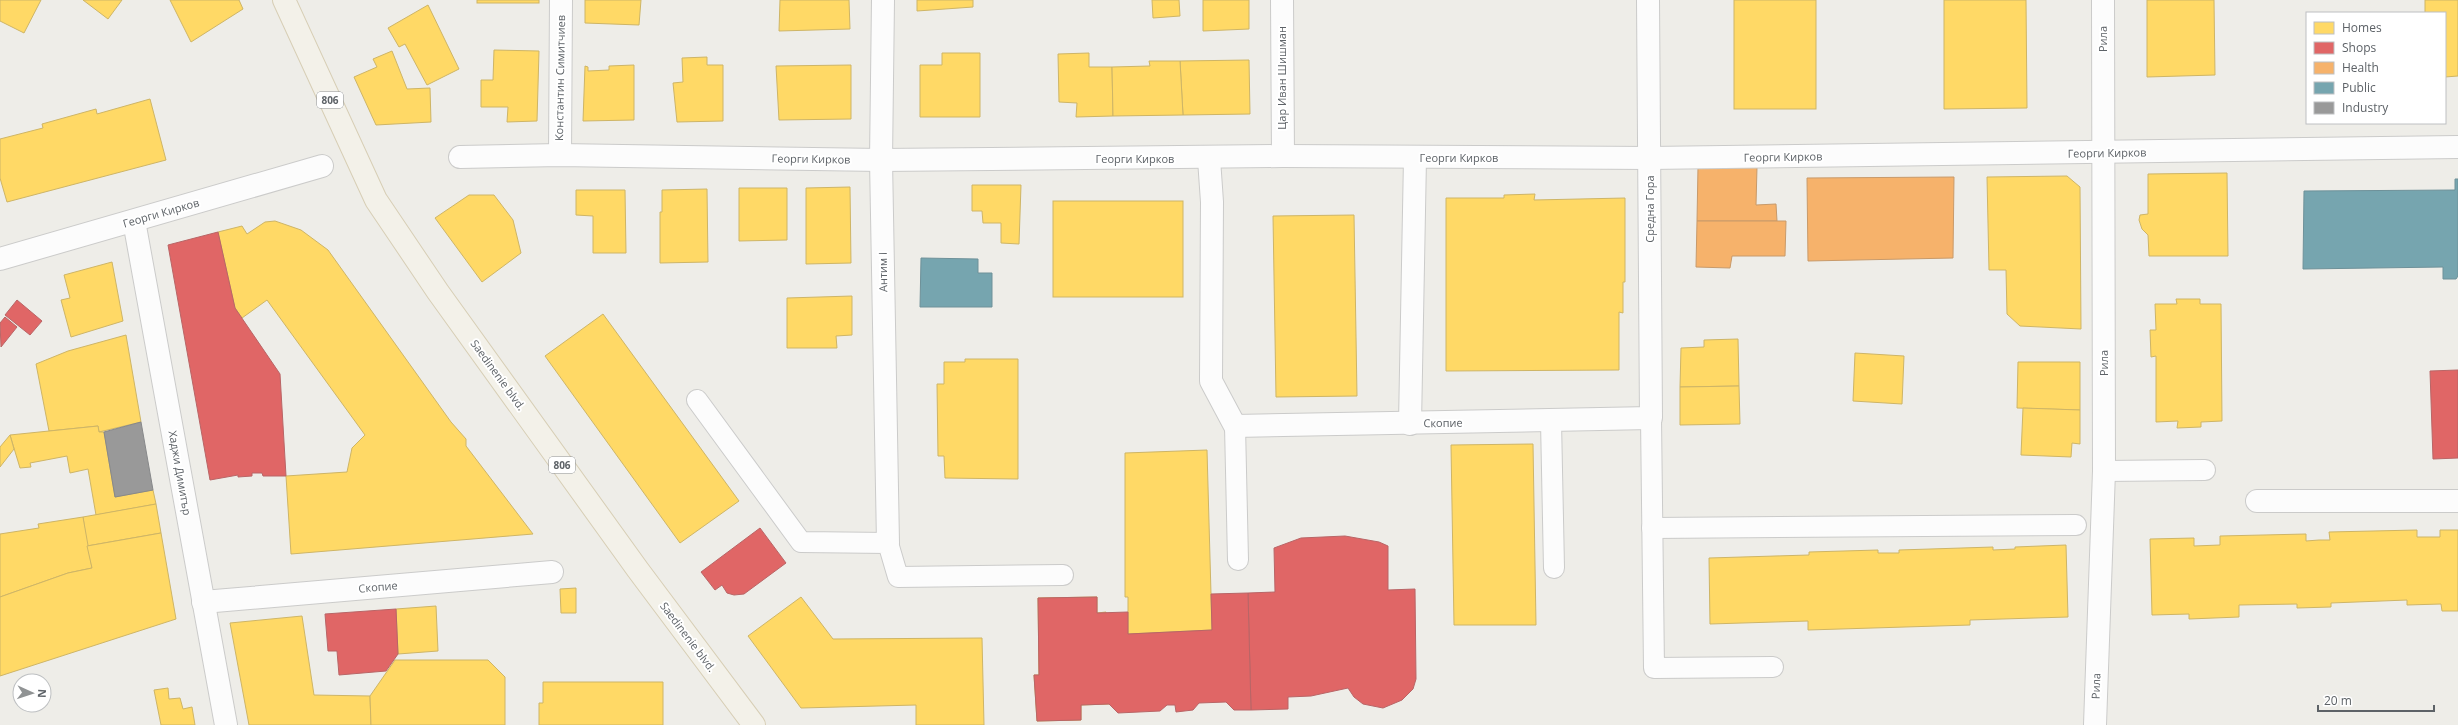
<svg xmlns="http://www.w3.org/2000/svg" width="2458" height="725" font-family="'Open Sans',sans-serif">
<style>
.homes{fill:#ffd966;stroke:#ceb566}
.shops{fill:#e06666;stroke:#b96566}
.health{fill:#f6b26b;stroke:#c89a6a}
.public{fill:#76a5af;stroke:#6e9199}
.industry{fill:#999;stroke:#87888a}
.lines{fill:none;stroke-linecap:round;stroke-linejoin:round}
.lane-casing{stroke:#cbcbca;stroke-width:22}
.street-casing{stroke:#cbcbca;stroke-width:24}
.primary-casing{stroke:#d7ceb5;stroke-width:24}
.lane{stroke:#fcfcfc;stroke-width:20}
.street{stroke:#fcfcfc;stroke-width:22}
.primary{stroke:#f3f1e9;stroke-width:22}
.labels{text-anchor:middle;stroke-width:4;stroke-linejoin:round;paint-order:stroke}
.shield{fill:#fff;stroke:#8e9195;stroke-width:1}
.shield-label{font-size:10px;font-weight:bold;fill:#5d6267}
.street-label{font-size:11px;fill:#5d6267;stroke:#fff}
</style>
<rect width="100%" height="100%" fill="#eeede8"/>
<g class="homes">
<polygon points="0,0 41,0 24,33 0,21"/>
<polygon points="83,0 122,0 108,19"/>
<polygon points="170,0 239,0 243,9 191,42"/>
<rect x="477" y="0" width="62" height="3"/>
<polygon points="585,0 641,0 639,25 585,23"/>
<polygon points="780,0 849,0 850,29 779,31"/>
<polygon points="917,0 973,0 973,7 917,11"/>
<polygon points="1152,0 1179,0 1180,16 1153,18"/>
<polygon points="1203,0 1249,0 1249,29 1203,31"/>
<rect x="1734" y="0" width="82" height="109"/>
<polygon points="1944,0 2026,0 2027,108 1944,109"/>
<polygon points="2147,0 2214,0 2215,75 2147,77"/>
<polygon points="2425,0 2458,0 2458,76 2445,77 2445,13 2425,13"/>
<polygon points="428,5 459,69 427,85 405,44 399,47 388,28"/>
<polygon points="494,50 539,51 537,121 507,122 508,107 481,107 481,80 493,80"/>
<polygon points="392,51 407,89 430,88 431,122 376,125 354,77 377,67 373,59"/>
<polygon points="942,53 980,53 980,117 920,117 920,65 942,65"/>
<polygon points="1089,53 1089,67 1112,67 1113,116 1076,117 1077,103 1059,102 1058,54"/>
<polygon points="707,57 707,65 723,65 723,121 677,122 673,83 683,82 682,58"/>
<polygon points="1249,60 1250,114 1183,115 1180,61"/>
<polygon points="1149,61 1180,61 1183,115 1113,116 1112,67 1150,66"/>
<polygon points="634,65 634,120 583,121 585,66 588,67 588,71 609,70 609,66"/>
<polygon points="851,65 851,119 779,120 776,66"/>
<polygon points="150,99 166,160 7,202 0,178 0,139 43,128 42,124 96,109 97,114"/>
<polygon points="2227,173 2228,256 2149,256 2148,235 2142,229 2139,220 2140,215 2148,214 2148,174"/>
<polygon points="2067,176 2080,187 2081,329 2020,326 2007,314 2006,270 1989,270 1987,177"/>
<polygon points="972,185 1021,185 1019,244 1001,243 1001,223 983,223 982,211 972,211"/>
<polygon points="850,187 851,263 806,264 806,188"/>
<polygon points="739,188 787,188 787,240 739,241"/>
<polygon points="707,189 708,262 660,263 660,212 662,212 662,190"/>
<polygon points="576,190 625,190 626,253 593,253 593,216 576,215"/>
<polygon points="1535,194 1534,200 1625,198 1625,282 1623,282 1623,313 1619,312 1619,370 1446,371 1446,198 1504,198 1504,195"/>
<polygon points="469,195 494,195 513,220 521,253 482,282 435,218"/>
<rect x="1053" y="201" width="130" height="96"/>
<polygon points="1354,215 1357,396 1276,397 1273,216"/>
<polygon points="275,221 301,230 328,250 451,422 466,439 466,446 533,534 291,554 286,476 347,472 352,448 365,435 267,300 242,318 235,308 218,232 242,226 247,234 265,222"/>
<polygon points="112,262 123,321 71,337 61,300 70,298 64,275"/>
<polygon points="852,296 852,335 836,336 837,348 787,348 787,298"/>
<polygon points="2176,299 2200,299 2200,304 2221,304 2222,421 2201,422 2201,427 2177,428 2178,421 2156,422 2156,356 2151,357 2150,330 2156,330 2155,304 2177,304"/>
<polygon points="603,314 739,501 680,543 545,356"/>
<polygon points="126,335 141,422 99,432 98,426 49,431 36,364 68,351"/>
<polygon points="1738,339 1739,386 1680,387 1681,348 1704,347 1704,340"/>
<polygon points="1855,353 1904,356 1902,404 1853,401"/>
<polygon points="965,359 1018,359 1018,479 945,478 944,456 938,456 937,384 944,384 944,362 965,362"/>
<polygon points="2018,362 2080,362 2080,410 2017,408"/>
<polygon points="1739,386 1740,424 1680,425 1680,387"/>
<polygon points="2023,408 2080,410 2080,444 2072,443 2071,457 2021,455"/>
<polygon points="98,426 99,432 104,432 115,497 153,490 156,504 96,515 88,469 70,473 67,456 30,463 31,467 20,468 10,435"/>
<polygon points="10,435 14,449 0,467 0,447"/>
<polygon points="1533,444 1536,625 1454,625 1451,445"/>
<polygon points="1207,450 1212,630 1128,634 1128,597 1125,597 1125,453"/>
<polygon points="156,504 161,533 87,546 83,517"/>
<polygon points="83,517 92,568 68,573 0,597 0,534 39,528 38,524"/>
<polygon points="2417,530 2417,537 2440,537 2440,530 2458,530 2458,611 2442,611 2441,604 2407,605 2407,600 2331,603 2331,607 2297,608 2297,604 2239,605 2239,617 2189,619 2189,614 2152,615 2150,539 2194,538 2194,546 2220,545 2220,536 2306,534 2306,541 2319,540 2330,540 2329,532"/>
<polygon points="161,533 176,619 0,676 0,597 68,573 92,568 87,546"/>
<polygon points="2066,545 2068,617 1970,620 1970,625 1808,630 1808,621 1710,624 1709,558 1809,555 1809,552 1878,550 1878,553 1899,553 1899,550 1993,547 1993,550 2015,549 2015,547"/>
<polygon points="576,588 576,613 561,613 560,589"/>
<polygon points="801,597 833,639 982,638 984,725 916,725 916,705 801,708 748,636"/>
<polygon points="1097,597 1097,613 1106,612 1109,704 1081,705 1081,720 1037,721 1034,675 1039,675 1038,598"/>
<polygon points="436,606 438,651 398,654 396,609"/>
<polygon points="302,616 314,695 370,696 371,725 249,725 230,623"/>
<polygon points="395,660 488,660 505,677 505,725 371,725 370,696"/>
<polygon points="543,682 663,682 663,725 539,725 539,703 543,703"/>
<polygon points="168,688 169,699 180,698 183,709 192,707 195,725 161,725 154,690"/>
</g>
<g class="shops">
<polygon points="218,232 235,308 280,374 286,476 263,476 262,473 252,473 252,476 238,477 238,475 210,480 168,245"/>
<polygon points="17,300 42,321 30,335 5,315"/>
<polygon points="5,317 17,327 1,347 0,323"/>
<polygon points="2458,370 2458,458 2433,459 2430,371"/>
<polygon points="760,528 786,563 744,594 734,595 727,593 722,585 715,590 701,572"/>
<polygon points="1345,536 1379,542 1388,546 1388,590 1415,589 1416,679 1413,689 1402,700 1383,708 1363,704 1354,697 1348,688 1311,696 1288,697 1288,709 1251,710 1248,593 1275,592 1274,548 1301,538"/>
<polygon points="1248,593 1251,710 1234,710 1226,702 1199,703 1193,710 1176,712 1175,705 1167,705 1160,711 1118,713 1109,704 1081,705 1081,720 1037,721 1034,675 1039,675 1038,598 1097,597 1097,613 1128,612 1128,634 1212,630 1211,594"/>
<polygon points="396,609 398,654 386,671 339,675 337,651 328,651 325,614"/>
</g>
<g class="health">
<polygon points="1698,167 1757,167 1756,205 1776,204 1777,221 1697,221"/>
<polygon points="1954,177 1953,258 1808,261 1807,178"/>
<polygon points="1697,221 1786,221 1785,256 1732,256 1730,268 1696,267"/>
</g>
<g class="public">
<polygon points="2455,179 2458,179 2458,276 2456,279 2443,279 2443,267 2303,269 2304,191 2455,190"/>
<polygon points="921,258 978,259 978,273 992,273 992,307 920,307"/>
</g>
<polygon class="industry" points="141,422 153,490 115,497 104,432"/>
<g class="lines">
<defs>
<g id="lane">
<polyline points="697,400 801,542 888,543 898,577 1063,575"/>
<polyline points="1651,418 1654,668 1773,667"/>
<polyline points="1551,421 1554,568"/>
<polyline points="1235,426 1238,560"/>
<polyline points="2104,471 2205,470"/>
<polyline points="1652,528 2076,525"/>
</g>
<g id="street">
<polyline points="883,0 881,160 888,543"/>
<polyline points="1282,0 1283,156"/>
<polyline points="560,155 561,0"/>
<polyline points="460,157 560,155 881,160 1283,156 1650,158 2458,147"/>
<polyline points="1209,159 1212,202 1211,381 1235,426 1651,418 1648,0"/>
<polyline points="134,221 226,725"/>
<polyline points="0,259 322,166"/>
<polyline points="1410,424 1415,158"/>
<polyline points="2257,501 2458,501"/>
<polyline points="203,602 552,572"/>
<polyline points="2095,725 2104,471 2103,0"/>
</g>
<polyline id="primary" points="284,0 376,200 438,292 638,570 754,725"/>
</defs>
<use href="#lane" class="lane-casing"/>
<use href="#street" class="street-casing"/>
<use href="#primary" class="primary-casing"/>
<use href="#lane" class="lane"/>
<use href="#street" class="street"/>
<use href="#primary" class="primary"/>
</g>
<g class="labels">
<g class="shield">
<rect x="317" y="92" width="26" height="16" rx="3"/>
<rect x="549" y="457" width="26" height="16" rx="3"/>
</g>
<g class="shield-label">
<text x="330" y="104">806</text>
<text x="562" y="469">806</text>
</g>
<g class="street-label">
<text transform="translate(2103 39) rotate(-90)" y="4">Рила</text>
<text transform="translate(560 78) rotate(-89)" y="4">Константин Симитчиев</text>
<text transform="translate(1282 78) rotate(-90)" y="4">Цар Иван Шишман</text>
<text transform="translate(2107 153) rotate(-1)" y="4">Георги Кирков</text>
<text transform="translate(1783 157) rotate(-1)" y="4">Георги Кирков</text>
<text x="1459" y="162">Георги Кирков</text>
<text transform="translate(811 159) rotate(1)" y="4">Георги Кирков</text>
<text x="1135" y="163">Георги Кирков</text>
<text transform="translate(1650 209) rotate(-90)" y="4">Средна Гора</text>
<text transform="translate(161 213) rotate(-16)" y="4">Георги Кирков</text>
<text transform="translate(883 272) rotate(-91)" y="4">Антим I</text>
<text transform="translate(2104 363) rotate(-90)" y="4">Рила</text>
<text transform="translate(498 375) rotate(54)" y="4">Saedinenie blvd.</text>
<text transform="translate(1443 423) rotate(-1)" y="4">Скопие</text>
<text transform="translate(180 473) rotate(80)" y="4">Хаджи Димитър</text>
<text transform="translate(378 587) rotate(-5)" y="4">Скопие</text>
<text transform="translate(688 637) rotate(53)" y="4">Saedinenie blvd.</text>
<text transform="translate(2096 686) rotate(-88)" y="4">Рила</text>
</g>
</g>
<rect x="2306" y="12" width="140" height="112" fill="#ffffff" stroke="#bec0c2"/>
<rect x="2314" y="22" width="20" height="12" fill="#ffd966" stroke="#bec0c2"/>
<text x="2342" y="32" font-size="12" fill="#5d6267">Homes</text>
<rect x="2314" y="42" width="20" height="12" fill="#e06666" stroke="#bec0c2"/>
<text x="2342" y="52" font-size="12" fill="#5d6267">Shops</text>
<rect x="2314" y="62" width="20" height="12" fill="#f6b26b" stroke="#bec0c2"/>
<text x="2342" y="72" font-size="12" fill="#5d6267">Health</text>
<rect x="2314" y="82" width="20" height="12" fill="#76a5af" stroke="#bec0c2"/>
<text x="2342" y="92" font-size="12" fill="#5d6267">Public</text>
<rect x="2314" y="102" width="20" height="12" fill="#999999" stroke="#bec0c2"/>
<text x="2342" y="112" font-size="12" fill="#5d6267">Industry</text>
<g transform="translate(32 693) rotate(93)"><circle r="19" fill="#ffffff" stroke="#bec0c2"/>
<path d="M0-3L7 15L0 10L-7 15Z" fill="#909394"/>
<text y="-6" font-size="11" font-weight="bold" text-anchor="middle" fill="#5d6267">N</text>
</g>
<path d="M2318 705v6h116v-6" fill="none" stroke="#5d6267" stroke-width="2"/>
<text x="2324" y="705" font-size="12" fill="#5d6267" stroke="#ffffff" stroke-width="3" paint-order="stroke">20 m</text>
</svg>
